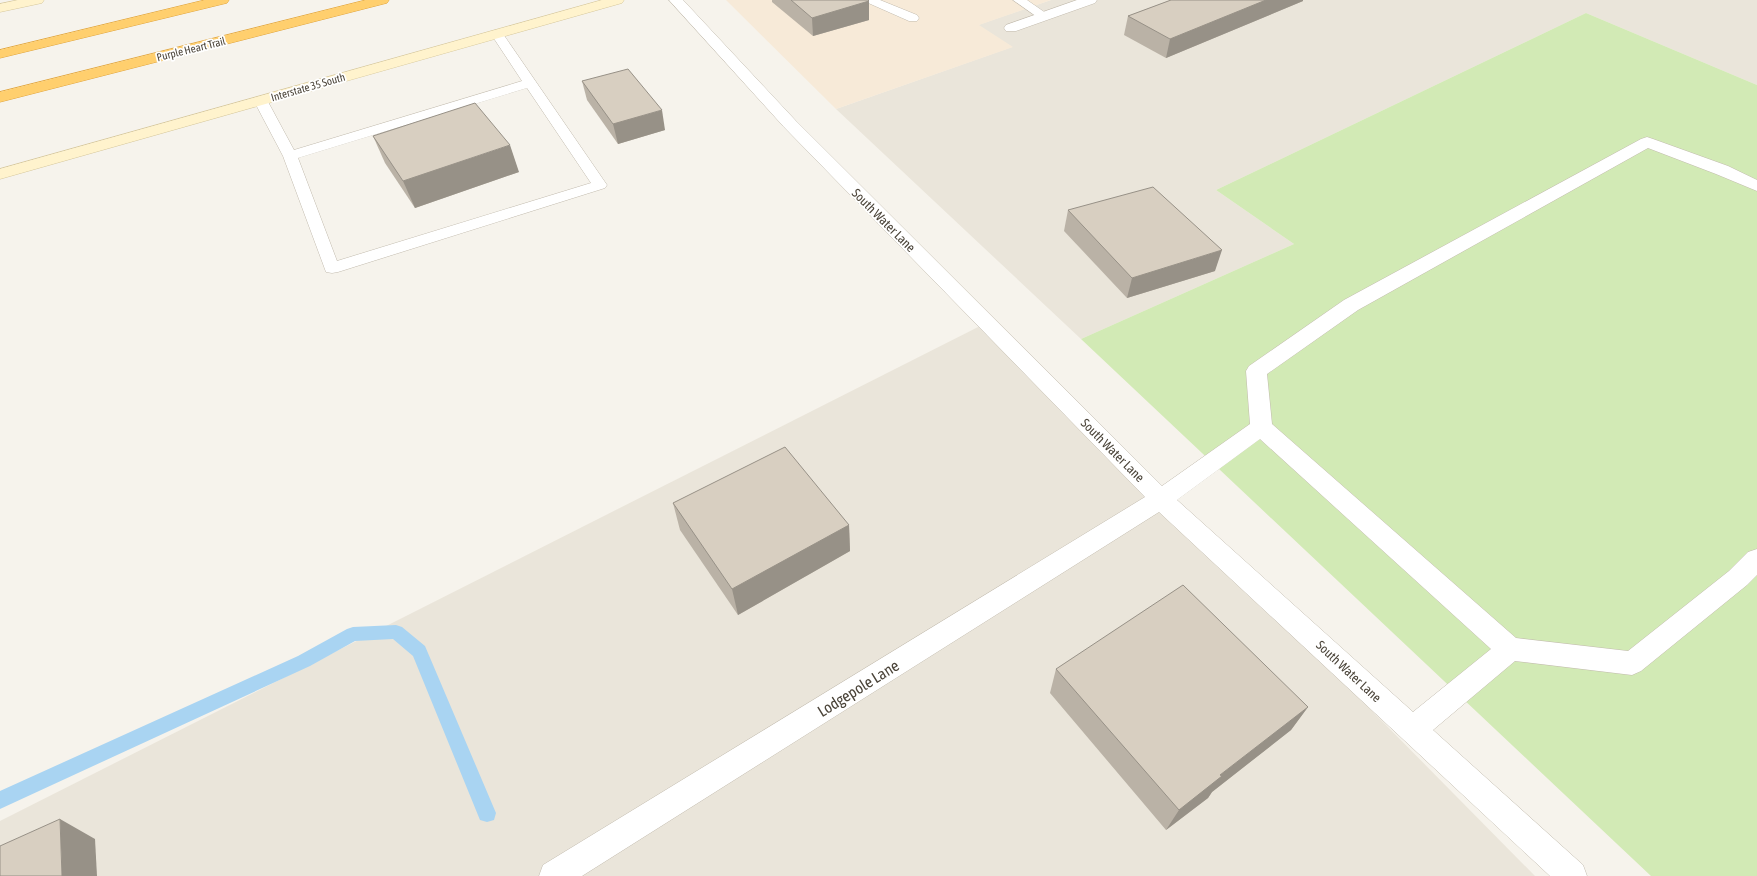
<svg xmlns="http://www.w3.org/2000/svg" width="1757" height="876" font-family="'Asap Condensed',sans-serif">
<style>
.residential{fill:#eae5da}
.commercial{fill:#f7ead8}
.green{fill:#d2eab5}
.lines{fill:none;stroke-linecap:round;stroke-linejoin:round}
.stream{fill:#a9d4f2;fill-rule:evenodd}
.lane-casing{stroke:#c2bbae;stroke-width:1}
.street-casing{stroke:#c2bbae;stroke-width:1}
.secondary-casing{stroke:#d6c79b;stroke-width:1}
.highway-casing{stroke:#e0a43c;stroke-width:1}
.lane{fill:#fff;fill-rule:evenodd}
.street{fill:#fff;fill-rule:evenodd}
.secondary{fill:#fff3cd;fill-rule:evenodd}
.highway{fill:#ffcf6e;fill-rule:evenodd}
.wall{fill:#bab2a6}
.shaded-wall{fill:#979187}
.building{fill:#d8cfc1;stroke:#979187}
.labels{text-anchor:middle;stroke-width:3.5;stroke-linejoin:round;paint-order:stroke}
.far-street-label{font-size:11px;fill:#4b4439;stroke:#fff}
.street-label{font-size:13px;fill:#4b4439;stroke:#fff}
.near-street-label{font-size:16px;fill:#4b4439;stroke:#fff}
</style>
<rect width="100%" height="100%" fill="#f6f3ec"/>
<g class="residential">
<polygon points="1051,0 1757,0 1757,85 1586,13 1216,190 1294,244 1081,339 836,109 1012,47 978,25"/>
<polygon points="988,322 1535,876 0,876 0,821"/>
</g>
<polygon class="commercial" points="726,0 1051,0 979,25 1013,47 836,109"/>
<polygon class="green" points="1586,13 1757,85 1757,876 1651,876 1081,339 1294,244 1216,190"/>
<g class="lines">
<polygon class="stream" points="396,625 402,627 425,646 496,813 494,820 487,822 480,820 413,656 393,639 355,641 310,666 0,809 0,791 298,656 347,629 353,627"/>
<defs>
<g id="lane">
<polygon points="864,0 880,0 917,15 919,18 917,21 909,21 866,2"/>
<polygon points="1013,0 1027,0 1050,16 1048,19 1040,19"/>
<path d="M497 30 501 31 607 185 605 188 338 272 332 273 326 272 283 156 254 101 256 98H266L294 150 522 81 491 34 493 31ZM527 88 591 183 337 261 298 158Z"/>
</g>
<g id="street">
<path d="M669 0H683L796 121 1162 486 1250 424 1246 371 1249 366 1344 300 1641 139 1647 137 1653 139 1728 166 1757 180V191L1716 174 1648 148 1358 310 1267 374 1272 424 1516 638 1628 651 1729 571 1748 552 1757 549V575L1747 585 1641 671 1632 675 1515 661 1433 730 1583 865 1587 876H1550L1159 512 582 876H539L543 865 1145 497 784 127ZM1260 439 1491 649 1413 712 1177 500Z"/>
<polygon points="1077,0 1097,0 1095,3 1016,31 1006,31 1004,28 1006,25"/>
</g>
<g id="secondary">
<polygon points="18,0 44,0 42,3 0,12 0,4"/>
<polygon points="602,0 624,0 622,3 0,179 0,169"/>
</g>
<g id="highway">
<polygon points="205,0 229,0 227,3 0,58 0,50"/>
<polygon points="366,0 389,0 387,3 0,102 0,92"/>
</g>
</defs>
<use href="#lane" class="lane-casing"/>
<use href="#street" class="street-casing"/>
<use href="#secondary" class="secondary-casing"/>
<use href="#highway" class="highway-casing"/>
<use href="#lane" class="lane"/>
<use href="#street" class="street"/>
<use href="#secondary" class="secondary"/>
<use href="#highway" class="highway"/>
</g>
<g class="wall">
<polygon points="772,0 868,0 869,1 869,20 813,36 772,2"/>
<polygon points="1171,0 1303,0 1303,1 1166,58 1124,35 1128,16"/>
<polygon points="582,81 665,130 618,144 587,100"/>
<polygon points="373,136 519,172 415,208 385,163"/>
<polygon points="1068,210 1215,271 1127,298 1064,231"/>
<polygon points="673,503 849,525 850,551 738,615 680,530"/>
<polygon points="1056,669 1308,707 1291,730 1212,792 1208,798 1166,830 1050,693"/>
</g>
<g class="shaded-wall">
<polygon points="1266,0 1303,0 1303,1 1166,58 1170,39"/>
<polygon points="869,1 869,20 813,36 812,18"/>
<polygon points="662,110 665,130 618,144 613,124"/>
<polygon points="510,145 519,172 415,208 403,181"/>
<polygon points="1222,250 1215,271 1127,298 1132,278"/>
<polygon points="849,525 850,551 738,615 732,589"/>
<polygon points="1308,707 1291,730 1212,792 1208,798 1166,830 1179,810 1220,775"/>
<polygon points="60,819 95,839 97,876 62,876"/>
</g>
<g class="building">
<polygon points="791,0 868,0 869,1 812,18"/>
<polygon points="1171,0 1266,0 1170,39 1128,16"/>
<polygon points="628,69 662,110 613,124 582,81"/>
<polygon points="475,103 510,145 403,181 373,136"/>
<polygon points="1153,187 1222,250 1132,278 1068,210"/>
<polygon points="785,447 849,525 732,589 673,503"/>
<polygon points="1183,585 1308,707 1220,775 1222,776 1179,810 1056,669"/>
<polygon points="60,819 62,876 0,876 0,846"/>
</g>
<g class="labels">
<g class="far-street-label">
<text transform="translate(191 49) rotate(-14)" y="4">Purple Heart Trail</text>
<text transform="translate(308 87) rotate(-16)" y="4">Interstate 35 South</text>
</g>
<g class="street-label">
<text transform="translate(884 220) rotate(45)" y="5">South Water Lane</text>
<text transform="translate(1113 450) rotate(45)" y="5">South Water Lane</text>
<text transform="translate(1349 671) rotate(43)" y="5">South Water Lane</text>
</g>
<g class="near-street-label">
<text transform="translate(858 688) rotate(-32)" y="6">Lodgepole Lane</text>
</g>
</g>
</svg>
